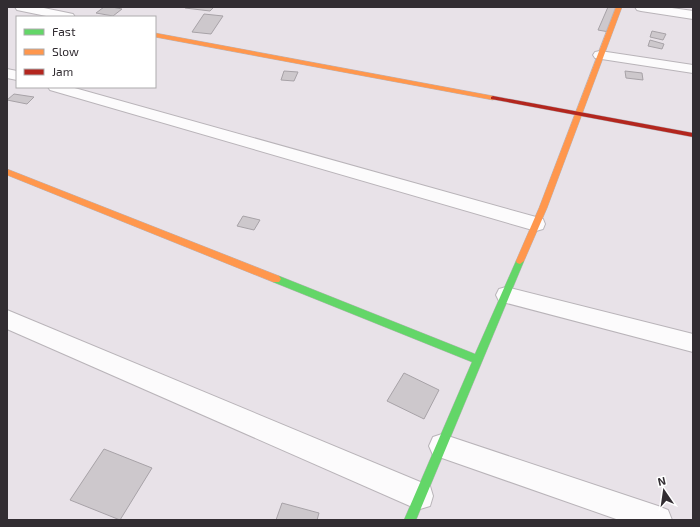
<svg xmlns="http://www.w3.org/2000/svg" width="700" height="527" font-family="'Exo 2',sans-serif">
<style>
.building{fill:#cdc8cc;stroke:#a7a2a7}
.lines{fill:none;stroke-linecap:round;stroke-linejoin:round}
.street-casing{stroke:#b9b4b9;stroke-width:2}
.fast-casing{stroke:#b9b4b9;stroke-width:1}
.slow-casing{stroke:#b9b4b9;stroke-width:1}
.jam-casing{stroke:#b9b4b9;stroke-width:1}
.street{fill:#fcfbfc;fill-rule:evenodd}
.fast{fill:#63d668;fill-rule:evenodd}
.slow{fill:#ff974d;fill-rule:evenodd}
.jam{fill:#b3261e;fill-rule:evenodd}
</style>
<rect width="100%" height="100%" fill="#e8e2e8"/>
<g class="building">
<polygon points="104,7 112,7 122,9 113,16 96,13"/>
<polygon points="186,7 214,7 210,11 185,8"/>
<polygon points="608,7 620,7 609,32 598,30"/>
<polygon points="204,14 223,16 211,34 192,32"/>
<polygon points="652,31 666,34 663,40 650,37"/>
<polygon points="650,40 664,44 662,49 648,46"/>
<polygon points="284,71 298,72 294,81 281,80"/>
<polygon points="625,71 642,73 643,80 626,78"/>
<polygon points="14,94 34,97 27,104 7,100"/>
<polygon points="243,216 260,220 254,230 237,226"/>
<polygon points="404,373 439,390 424,419 387,401"/>
<polygon points="104,449 152,468 120,520 70,500"/>
<polygon points="282,503 319,513 317,520 276,520"/>
</g>
<g class="lines">
<defs>
<g id="street">
<polygon points="15,7 39,7 73,14 75,17 51,17 17,10"/>
<polygon points="635,7 665,7 693,11 693,19 641,11 637,10"/>
<polygon points="600,51 693,65 693,73 595,58 593,55 595,52"/>
<polygon points="7,69 17,71 17,80 7,78"/>
<polygon points="48,87 71,87 536,217 543,219 545,224 543,229 536,231 50,90"/>
<polygon points="506,287 693,334 693,352 499,301 496,295 499,289"/>
<polygon points="7,310 430,486 433,496 430,506 420,509 410,506 7,329"/>
<polygon points="442,434 658,506 668,510 672,520 619,520 442,458 433,455 429,446 433,437"/>
</g>
<polygon id="fast" points="520,258 524,261 416,520 404,520 472,362 273,282 271,279 273,276 279,276 475,354 516,261"/>
<g id="slow">
<polygon points="616,7 622,7 547,208 524,261 520,264 517,263 516,261 539,208"/>
<polygon points="155,33 493,96 496,98 493,100 155,37"/>
<polygon points="7,169 279,276 281,279 279,282 273,282 7,175"/>
</g>
<polygon id="jam" points="493,96 693,133 693,137 491,99 491,97"/>
</defs>
<use href="#street" class="street-casing"/>
<use href="#fast" class="fast-casing"/>
<use href="#slow" class="slow-casing"/>
<use href="#jam" class="jam-casing"/>
<use href="#street" class="street"/>
<use href="#fast" class="fast"/>
<use href="#slow" class="slow"/>
<use href="#jam" class="jam"/>
</g>
<rect width="700" height="527" fill="none" stroke="#322d32" stroke-width="16"/>
<rect x="16" y="16" width="140" height="72" fill="#ffffff" stroke="#adabad"/>
<rect x="24" y="29" width="20" height="6" fill="#63d668" stroke="#adabad"/>
<text x="52" y="36" font-size="12" fill="#322d32">Fast</text>
<rect x="24" y="49" width="20" height="6" fill="#ff974d" stroke="#adabad"/>
<text x="52" y="56" font-size="12" fill="#322d32">Slow</text>
<rect x="24" y="69" width="20" height="6" fill="#b3261e" stroke="#adabad"/>
<text x="52" y="76" font-size="12" fill="#322d32">Jam</text>
<g transform="translate(664 491) rotate(347)" stroke="#ffffff" stroke-width="3" paint-order="stroke">
<path d="M0-3L7 15L0 10L-7 15Z" fill="#322d32"/>
<text y="-6" font-size="11" font-weight="bold" text-anchor="middle" fill="#322d32">N</text>
</g>
</svg>
